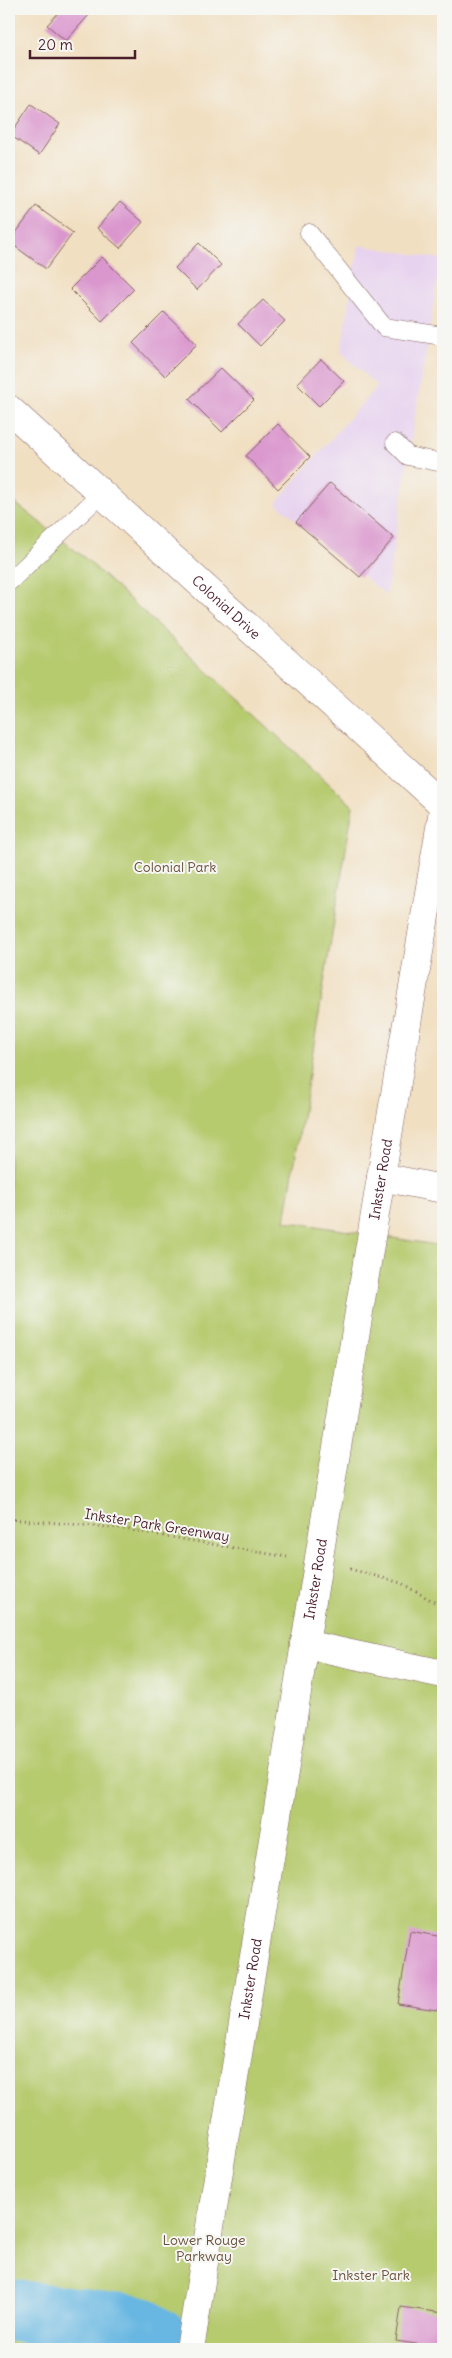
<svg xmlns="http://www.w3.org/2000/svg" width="452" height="2358" font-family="Delius,sans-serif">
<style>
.built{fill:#e7d2ef}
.green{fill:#b6ca6e;stroke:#80744c}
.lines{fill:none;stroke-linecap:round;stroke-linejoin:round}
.river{stroke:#68b7e2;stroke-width:62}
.building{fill:#da97ce}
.service-casing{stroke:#846260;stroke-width:19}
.minor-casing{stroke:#846260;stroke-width:29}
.secondary-casing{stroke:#846260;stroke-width:29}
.path{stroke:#846260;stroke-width:3;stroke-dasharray:1 4;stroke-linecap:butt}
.service{stroke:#fff;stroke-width:18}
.minor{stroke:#fff;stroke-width:28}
.secondary{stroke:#fff;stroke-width:28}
.labels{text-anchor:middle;stroke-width:4;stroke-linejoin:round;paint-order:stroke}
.street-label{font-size:14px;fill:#4a1f2b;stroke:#f6f6f2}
.park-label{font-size:14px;fill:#6a523f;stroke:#f6f6f2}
</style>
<rect width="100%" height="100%" fill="#f6f6f2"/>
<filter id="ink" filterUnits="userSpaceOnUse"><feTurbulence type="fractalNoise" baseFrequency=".02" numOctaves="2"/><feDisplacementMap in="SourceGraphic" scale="10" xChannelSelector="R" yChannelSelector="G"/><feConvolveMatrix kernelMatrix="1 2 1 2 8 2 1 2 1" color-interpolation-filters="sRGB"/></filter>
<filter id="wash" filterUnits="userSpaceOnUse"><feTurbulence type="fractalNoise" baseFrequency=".0096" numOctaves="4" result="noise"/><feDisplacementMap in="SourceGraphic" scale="20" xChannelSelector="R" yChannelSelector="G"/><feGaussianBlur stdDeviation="1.12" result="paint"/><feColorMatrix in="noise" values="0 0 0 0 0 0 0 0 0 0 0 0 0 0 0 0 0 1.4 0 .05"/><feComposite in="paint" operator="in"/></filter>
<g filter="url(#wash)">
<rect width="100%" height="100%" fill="#f1dfc1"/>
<polygon class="built" points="359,245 441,259 386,595 276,503 377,386 341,352"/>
<polygon class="green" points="9,498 86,559 353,806 285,1221 443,1246 443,2349 9,2349"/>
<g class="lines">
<polyline class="river" points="9,2310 138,2326 172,2349"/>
</g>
<g id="blocks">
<g class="building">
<polygon points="62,9 81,9 89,15 66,41 47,25"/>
<polygon points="31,104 60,124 39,155 10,135"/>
<polygon points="120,202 143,222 120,248 97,228"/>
<polygon points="36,206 73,233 46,269 9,242"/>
<polygon points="199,243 221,265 197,290 175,268"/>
<polygon points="102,257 134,289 102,321 70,289"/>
<polygon points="263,300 285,321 260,346 238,324"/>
<polygon points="164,312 197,344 165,376 133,343"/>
<polygon points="321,359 344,381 319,406 297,384"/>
<polygon points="221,368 254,400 222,432 189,399"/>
<polygon points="278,424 310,457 278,489 246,456"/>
<polygon points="330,483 394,538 360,577 296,522"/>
<polygon points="410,1931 443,1937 443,2011 398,2004"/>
<polygon points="401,2307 443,2313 443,2348 396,2341"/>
</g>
</g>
</g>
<g filter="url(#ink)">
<use href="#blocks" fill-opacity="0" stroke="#846260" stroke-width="1"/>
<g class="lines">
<defs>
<g id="service">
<polyline points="309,233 384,327 443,336"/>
<polyline points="395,443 408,456 443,463"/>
<polyline points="9,582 102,493"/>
</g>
<g id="minor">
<path id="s1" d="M9 409 443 805"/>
<polyline points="381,1177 443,1189"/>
<polyline points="304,1644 443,1674"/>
</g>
<g id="secondary">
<path id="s2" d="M190 2349 381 1177 443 810"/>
</g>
</defs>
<use href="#service" class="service-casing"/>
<use href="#minor" class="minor-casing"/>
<use href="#secondary" class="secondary-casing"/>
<g class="path">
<polyline points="9,1519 119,1528 287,1557"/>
<polyline points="350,1569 401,1583 443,1607"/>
</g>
<use href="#service" class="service"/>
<use href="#minor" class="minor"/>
<use href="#secondary" class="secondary"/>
</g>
</g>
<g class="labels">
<g class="street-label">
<text dy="5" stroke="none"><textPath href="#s1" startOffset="294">Colonial Drive</textPath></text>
<text dy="5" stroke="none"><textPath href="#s2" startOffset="1185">Inkster Road</textPath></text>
<text transform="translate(157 1525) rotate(9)" y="5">Inkster Park Greenway</text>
<text dy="5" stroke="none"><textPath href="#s2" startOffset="780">Inkster Road</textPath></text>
<text dy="5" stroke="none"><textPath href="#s2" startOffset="375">Inkster Road</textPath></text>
</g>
<g class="park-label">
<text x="175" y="872">Colonial Park</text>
<text x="204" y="2245">Lower Rouge<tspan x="204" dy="16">Parkway</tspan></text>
<text x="371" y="2280">Inkster Park</text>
</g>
</g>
<rect width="452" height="2358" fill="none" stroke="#f6f6f2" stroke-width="30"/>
<path d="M30 50v8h105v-8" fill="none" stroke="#4a1f2b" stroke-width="2.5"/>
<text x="38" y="50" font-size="15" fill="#4a1f2b" stroke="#f6f6f2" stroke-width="4" paint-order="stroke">20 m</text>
</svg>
